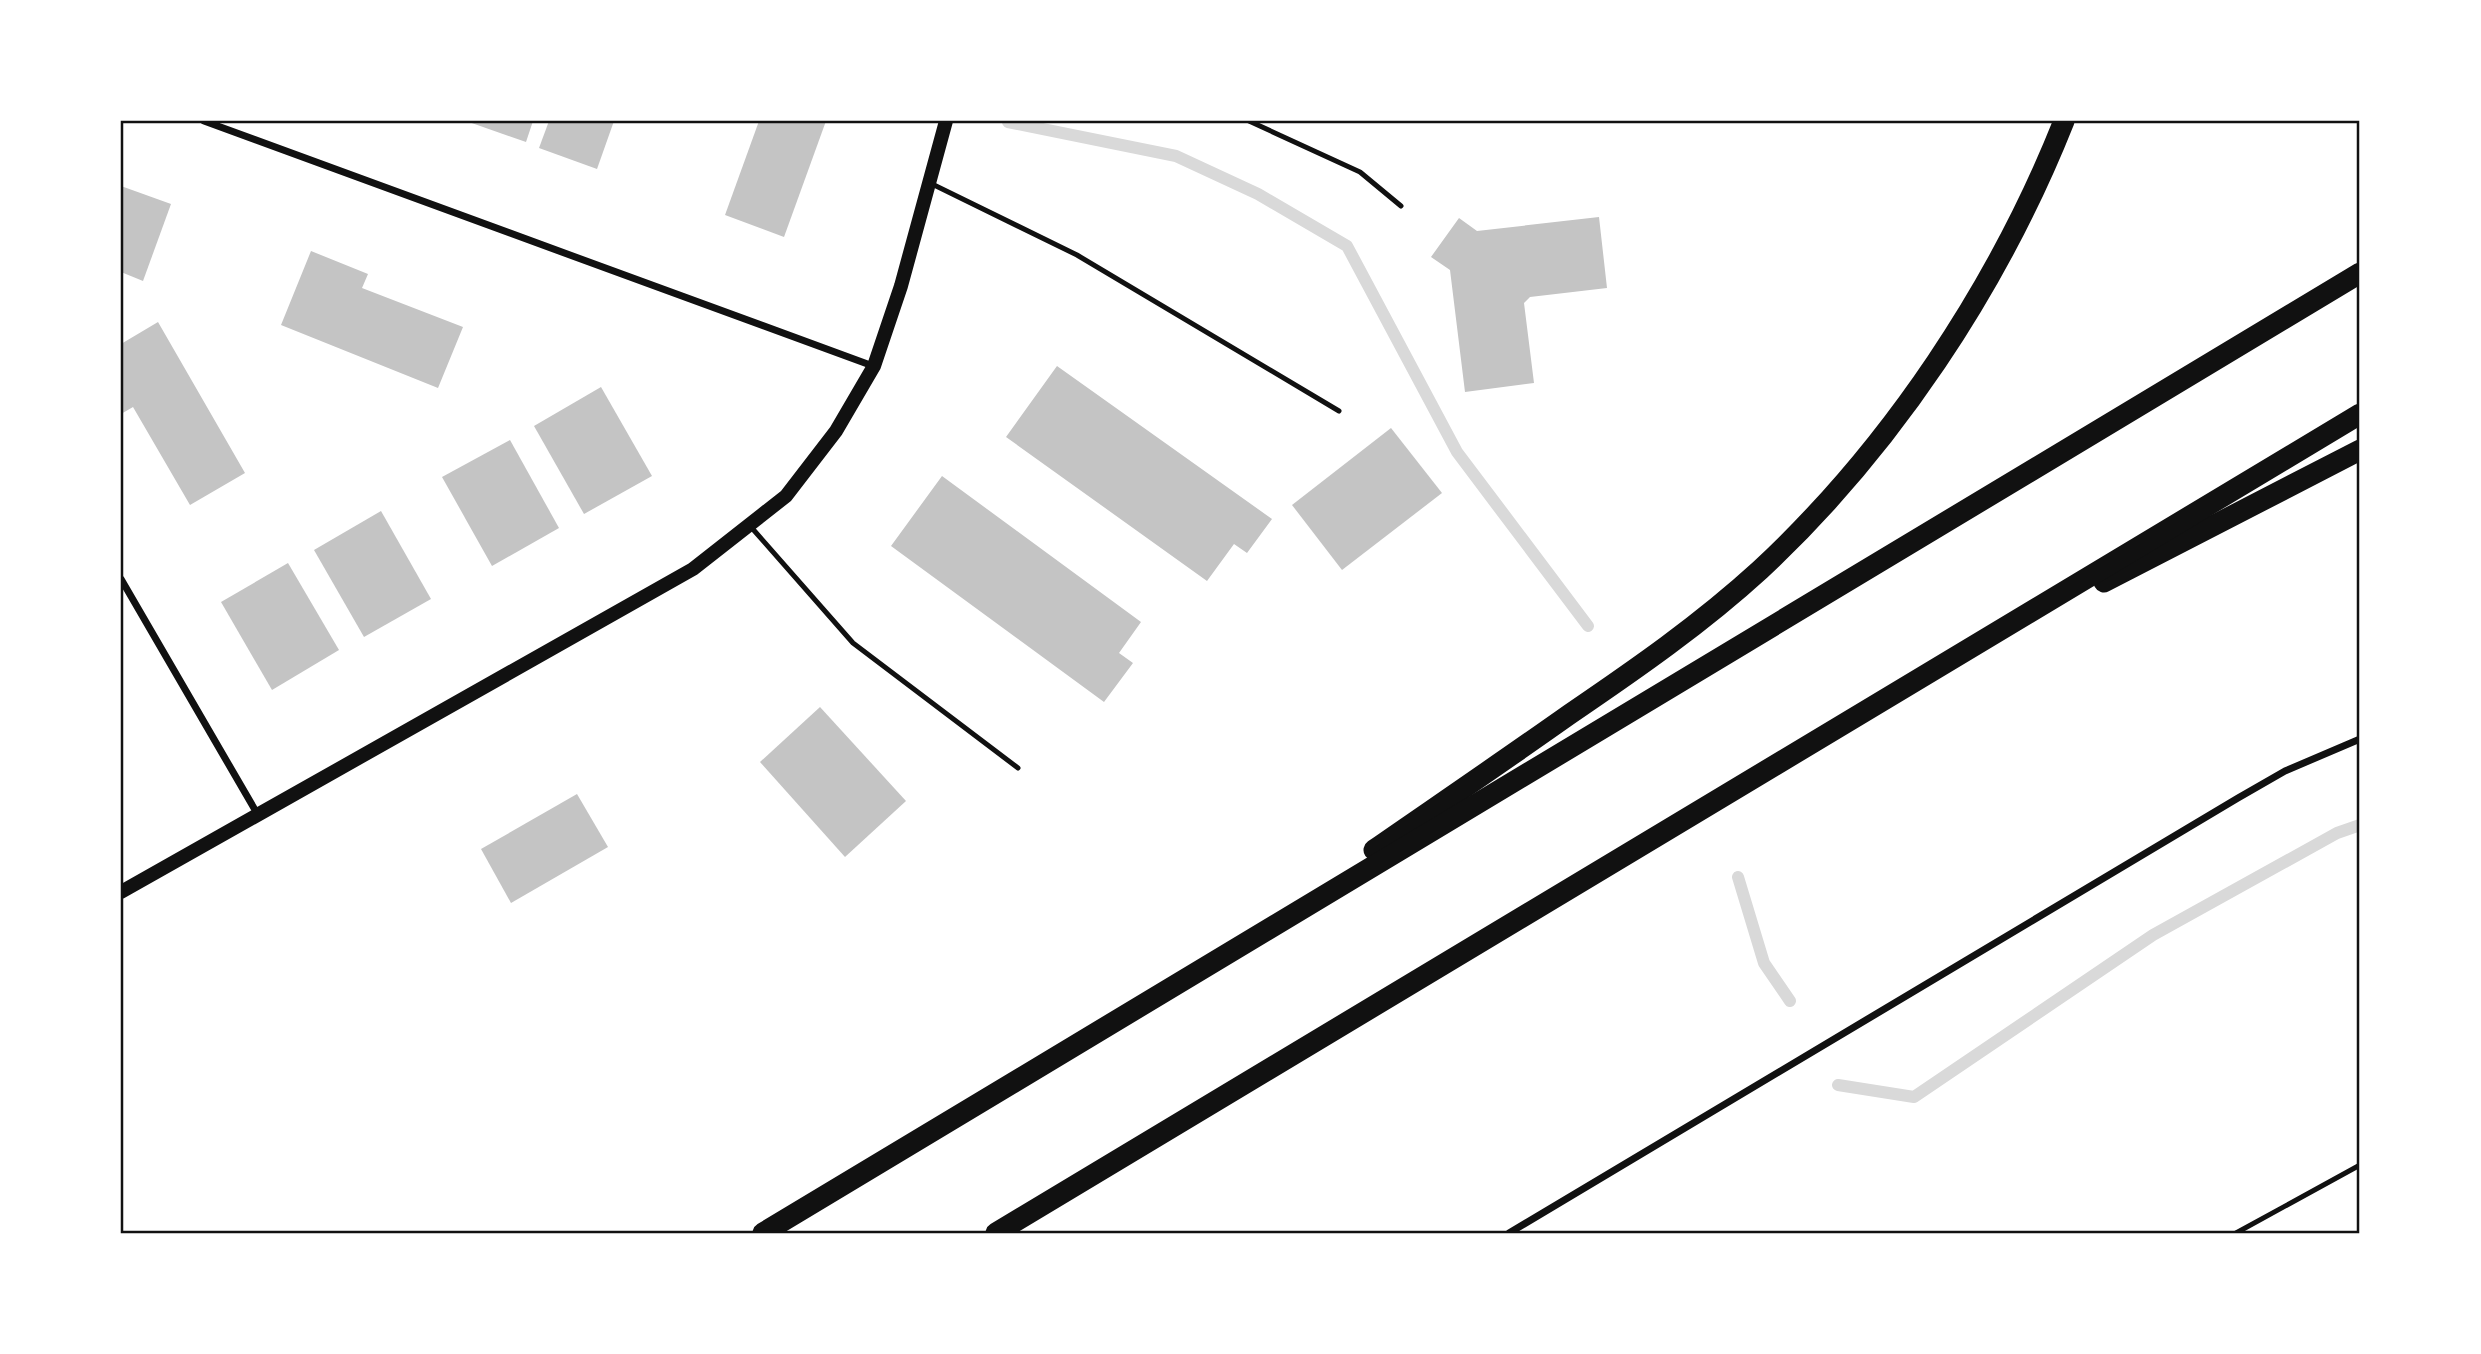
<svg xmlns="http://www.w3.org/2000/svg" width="2481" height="1354" font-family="'IBM Plex Sans',sans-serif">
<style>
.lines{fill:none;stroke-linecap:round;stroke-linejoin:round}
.stream{stroke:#d9d9d9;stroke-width:12}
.building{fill:#c4c4c4}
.service{stroke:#111;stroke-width:5}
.minor{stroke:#111;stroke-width:7}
.secondary{stroke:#111;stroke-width:14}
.motorway{stroke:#111;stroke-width:21}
.neatline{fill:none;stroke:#111;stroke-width:2.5}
</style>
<rect width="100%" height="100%" fill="#fff"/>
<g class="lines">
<g class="stream">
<polyline points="1008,122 1176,156 1258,194 1347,246 1457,452 1588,626"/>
<polyline points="1738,877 1764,963 1790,1001"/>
<polyline points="1838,1085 1914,1097 2153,935 2337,833 2360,825"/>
</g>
</g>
<g class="building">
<polygon points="466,121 533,121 526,142"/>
<polygon points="549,121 614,121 597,169 539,148"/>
<polygon points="759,121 826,121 784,237 725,215"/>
<polygon points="121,186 171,204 143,281 121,272"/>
<polygon points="1599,217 1607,288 1530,297 1524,303 1534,383 1465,392 1450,270 1431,257 1459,218 1477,231"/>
<polygon points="311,251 368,274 362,288 463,327 438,388 281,325"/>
<polygon points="158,322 245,473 190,505 133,407 121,414 121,344"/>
<polygon points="1057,366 1272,519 1247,553 1234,544 1207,581 1006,437"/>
<polygon points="601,387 652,476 584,514 534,426"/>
<polygon points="1391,428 1442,493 1342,570 1292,505"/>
<polygon points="510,440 559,528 492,566 442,477"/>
<polygon points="942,476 1141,622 1119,653 1133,663 1104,702 891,546"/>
<polygon points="381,511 431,599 364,637 314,550"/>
<polygon points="288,563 339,650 272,690 221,602"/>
<polygon points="820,707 906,801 845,857 760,762"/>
<polygon points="577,794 608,847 511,903 481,849"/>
</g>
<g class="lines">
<g class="service">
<polyline points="1249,121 1360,172 1401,206"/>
<polyline points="932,184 1077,255 1339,411"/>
<polyline points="751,527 853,643 1018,768"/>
<polyline points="2236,1233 2360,1165"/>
</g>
<g class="minor">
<polyline points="204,121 873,366"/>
<polyline points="121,579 258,815"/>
<polyline points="1509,1233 2238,798 2285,771 2360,739"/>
</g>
<polyline class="secondary" points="121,892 693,569 786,496 836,431 874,366 901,286 946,121"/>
<g class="motorway">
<polyline points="2104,582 2360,450"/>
<path d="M1374 850C1439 805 1505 760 1570 714 1636 669 1701 624 1760 570 1891 448 1998 287 2064 121"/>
<polyline points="763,1233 2360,273"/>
<polyline points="996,1233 2360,414"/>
</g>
</g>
<rect width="2481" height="1354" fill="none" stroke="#ffffff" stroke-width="245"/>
<rect x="122" y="122" width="2236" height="1110" class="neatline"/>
</svg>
